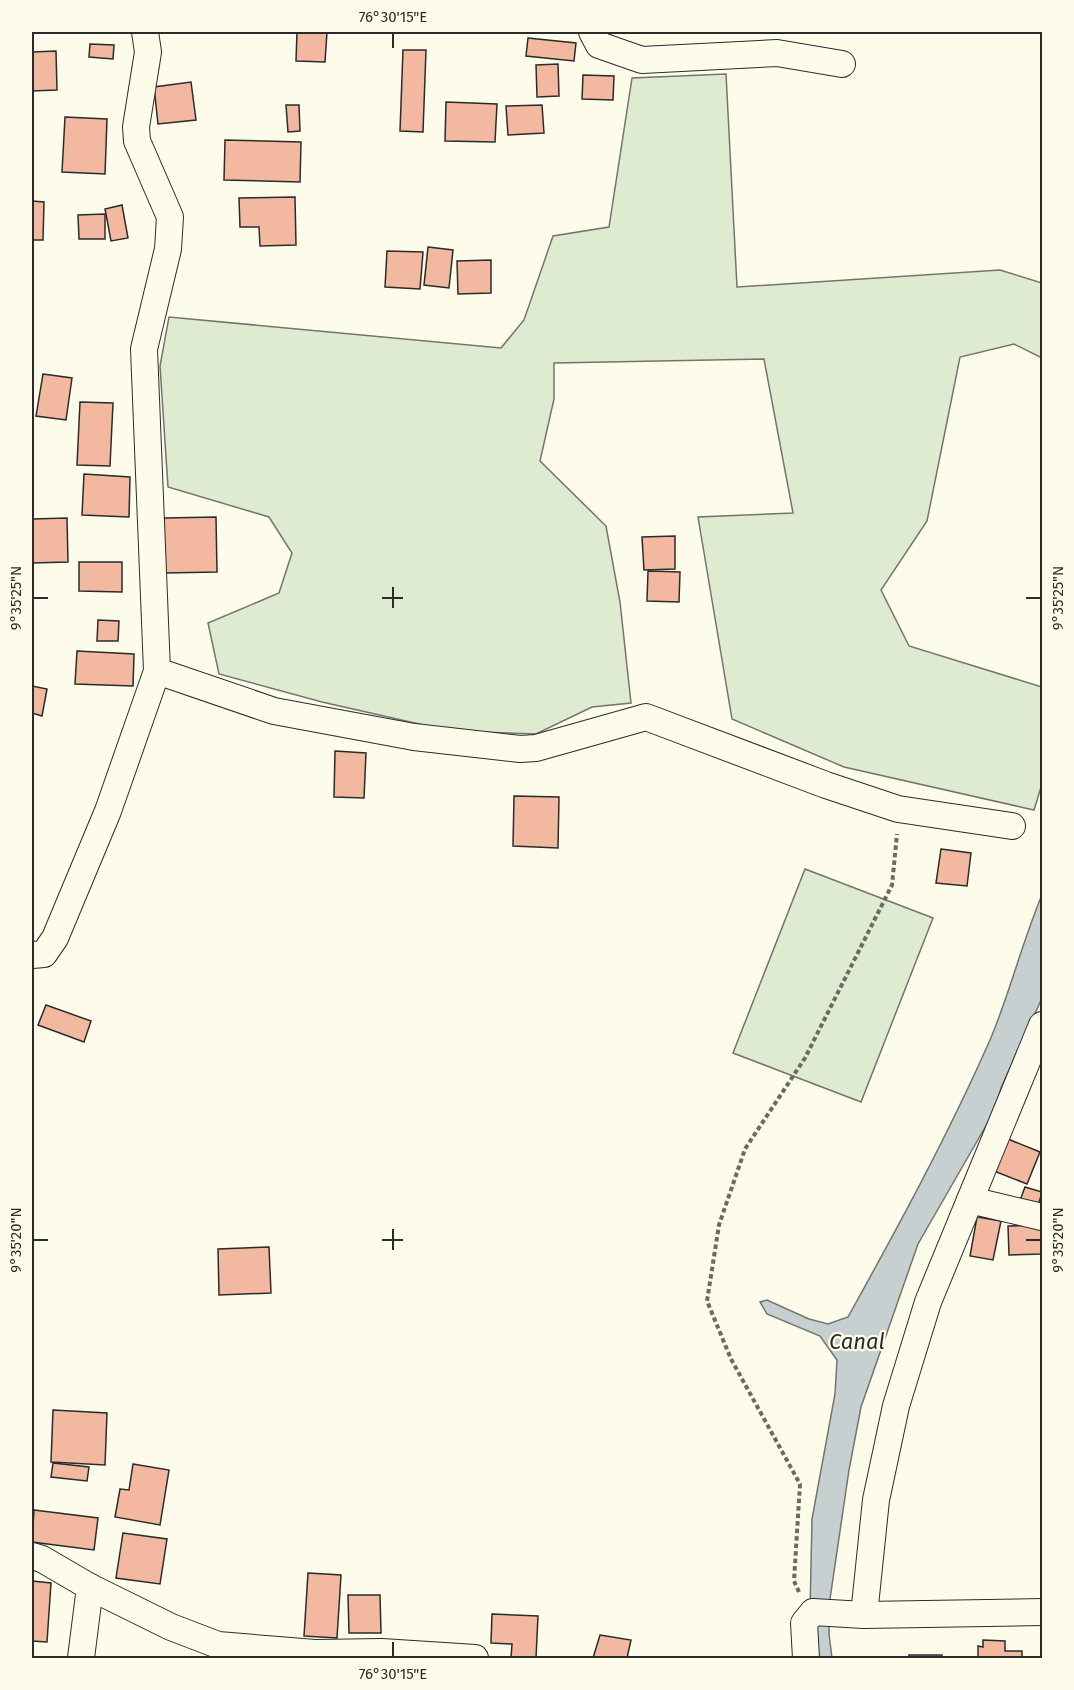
<svg xmlns="http://www.w3.org/2000/svg" width="1074" height="1690" font-family="'Fira Sans',sans-serif">
<style>
.green{fill:#deebd1;stroke:#74746e;stroke-width:1.5}
.water{fill:#c7d0d0;stroke:#74746e;stroke-width:1.5}
.building{fill:#f2b8a0;stroke:#2b2b2b;stroke-width:1.5}
.lines{fill:none;stroke-linecap:round;stroke-linejoin:round}
.minor-casing{stroke:#2b2b2b;stroke-width:28}
.path{stroke:#6a6964;stroke-width:4;stroke-dasharray:4.5 3;stroke-linecap:butt}
.minor{stroke:#fdfbea;stroke-width:26}
.ticks{fill:none;stroke:#2b2b2b;stroke-width:2}
.labels{text-anchor:middle;stroke-width:4.5;stroke-linejoin:round;paint-order:stroke}
.water-label{font-size:22px;font-style:italic;fill:#2b2b2b;stroke:#fdfbea}
.neatline{fill:none;stroke:#2b2b2b;stroke-width:2}
.ticks-label{font-size:15px;text-anchor:middle;fill:#2b2b2b}
</style>
<rect width="100%" height="100%" fill="#fdfbea"/>
<g class="green">
<polygon points="726,74 737,287 1000,270 1042,283 1042,358 1014,344 960,357 927,521 881,590 909,646 1042,687 1042,784 1034,810 844,767 732,719 698,517 793,513 764,359 554,363 554,399 540,461 606,526 620,602 631,703 592,707 536,734 450,731 322,702 219,674 208,623 279,593 292,553 269,517 168,487 160,366 169,317 501,348 524,320 553,236 609,227 632,78"/>
<polygon points="805,869 933,918 861,1102 733,1053"/>
</g>
<path class="water" d="M1042 895V998L1001 1088 995 1110 918 1244 861 1407 849 1470 830 1599 829 1634 832 1658H809L812 1519 835 1394 837 1360 820 1336 767 1314 760 1302 767 1300 809 1319 828 1324 848 1317C898 1227 948 1135 990 1040 1010 993 1022 942 1042 895Z"/>
<g class="building">
<polygon points="297,32 327,32 325,62 296,61"/>
<polygon points="528,38 576,43 574,61 526,56"/>
<polygon points="90,44 114,45 113,59 89,57"/>
<polygon points="403,50 426,50 423,132 400,131"/>
<polygon points="56,51 57,90 32,91 32,52"/>
<polygon points="558,64 559,96 537,97 536,65"/>
<polygon points="583,75 614,76 613,100 582,99"/>
<polygon points="191,82 196,120 158,124 154,87"/>
<polygon points="446,102 497,104 495,142 445,141"/>
<polygon points="286,105 299,105 300,131 288,132"/>
<polygon points="542,105 544,133 508,135 506,106"/>
<polygon points="65,117 107,119 105,174 62,172"/>
<polygon points="225,140 301,142 300,182 224,180"/>
<polygon points="295,197 296,245 260,246 259,227 240,227 239,198"/>
<polygon points="32,201 44,202 43,240 32,240"/>
<polygon points="122,205 128,238 111,241 105,209"/>
<polygon points="105,214 105,239 79,239 78,215"/>
<polygon points="428,247 453,250 449,288 424,285"/>
<polygon points="387,251 423,252 420,289 385,287"/>
<polygon points="491,260 491,293 458,294 457,261"/>
<polygon points="43,374 72,378 66,420 36,416"/>
<polygon points="80,402 113,403 110,466 77,465"/>
<polygon points="84,474 130,477 129,517 82,515"/>
<polygon points="216,517 217,572 165,573 164,518"/>
<polygon points="67,518 68,562 32,563 32,519"/>
<polygon points="675,536 675,569 644,570 642,537"/>
<polygon points="79,562 122,562 122,592 79,591"/>
<polygon points="648,571 680,572 679,602 647,601"/>
<polygon points="98,620 119,621 118,641 97,641"/>
<polygon points="77,651 134,654 133,686 75,684"/>
<polygon points="32,686 47,689 42,716 32,713"/>
<polygon points="335,751 366,753 364,798 334,797"/>
<polygon points="514,796 559,797 558,848 513,846"/>
<polygon points="941,849 971,853 967,886 936,883"/>
<polygon points="46,1005 91,1021 84,1042 38,1025"/>
<polygon points="1003,1137 1040,1152 1027,1184 989,1169"/>
<polygon points="1025,1187 1042,1192 1037,1210 1019,1203"/>
<polygon points="977,1217 1001,1221 993,1260 970,1256"/>
<polygon points="1042,1225 1042,1254 1009,1255 1008,1226"/>
<polygon points="269,1247 271,1293 219,1295 218,1249"/>
<polygon points="53,1410 107,1413 105,1465 51,1462"/>
<polygon points="53,1463 89,1467 87,1481 51,1477"/>
<polygon points="133,1464 169,1470 160,1525 115,1517 120,1489 129,1490"/>
<polygon points="34,1510 98,1518 94,1550 32,1542"/>
<polygon points="123,1533 167,1539 160,1584 116,1578"/>
<polygon points="308,1573 341,1575 337,1638 304,1636"/>
<polygon points="32,1581 51,1583 47,1642 32,1641"/>
<polygon points="348,1595 380,1595 381,1633 349,1633"/>
<polygon points="492,1614 538,1616 536,1658 511,1658 512,1644 491,1643"/>
<polygon points="600,1635 631,1640 627,1658 593,1658"/>
<polygon points="983,1640 1005,1641 1005,1651 1022,1651 1022,1658 978,1658 978,1646 983,1647"/>
<rect x="909" y="1655" width="33" height="3"/>
</g>
<g class="lines">
<defs>
<g id="minor">
<polyline points="592,32 599,45 642,60 777,53 842,64"/>
<polyline points="157,671 274,711 414,737 520,749 536,748 646,717 826,785 898,809 1012,826"/>
<polyline points="32,955 44,954 55,938 108,811 157,671 144,349 168,249 170,217 137,141 136,127 148,52 145,32"/>
<polyline points="970,1200 1042,1217"/>
<polyline points="32,1556 42,1559 90,1587 171,1627 218,1645 315,1653 382,1652 475,1658"/>
<polyline points="864,1615 876,1500 896,1406 928,1302 1042,1025"/>
<polyline points="81,1658 90,1587"/>
<polyline points="806,1658 804,1623 813,1612 864,1615 1042,1612"/>
</g>
</defs>
<use href="#minor" class="minor-casing"/>
<polyline class="path" points="799,1592 794,1581 800,1484 731,1359 707,1301 719,1225 745,1149 805,1058 892,885 897,834"/>
<use href="#minor" class="minor"/>
</g>
<path class="ticks" d="M393 33V48M393 587V608M33 598H48M382 598H403M1026 598H1041M393 1229V1250M33 1240H48M382 1240H403M1026 1240H1041M393 1642V1657"/>
<g class="labels">
<g class="water-label">
<text x="857" y="1349">Canal</text>
</g>
</g>
<rect width="1074" height="1690" fill="none" stroke="#fdfbea" stroke-width="66"/>
<rect x="33" y="33" width="1008" height="1624" class="neatline"/>
<g class="ticks-label">
<text x="393" y="22">76°30'15"E</text>
<text transform="translate(16 598) rotate(-90)" y="5">9°35'25"N</text>
<text transform="translate(1058 598) rotate(-90)" y="5">9°35'25"N</text>
<text transform="translate(16 1240) rotate(-90)" y="5">9°35'20"N</text>
<text transform="translate(1058 1240) rotate(-90)" y="5">9°35'20"N</text>
<text x="393" y="1679">76°30'15"E</text>
</g>
</svg>
